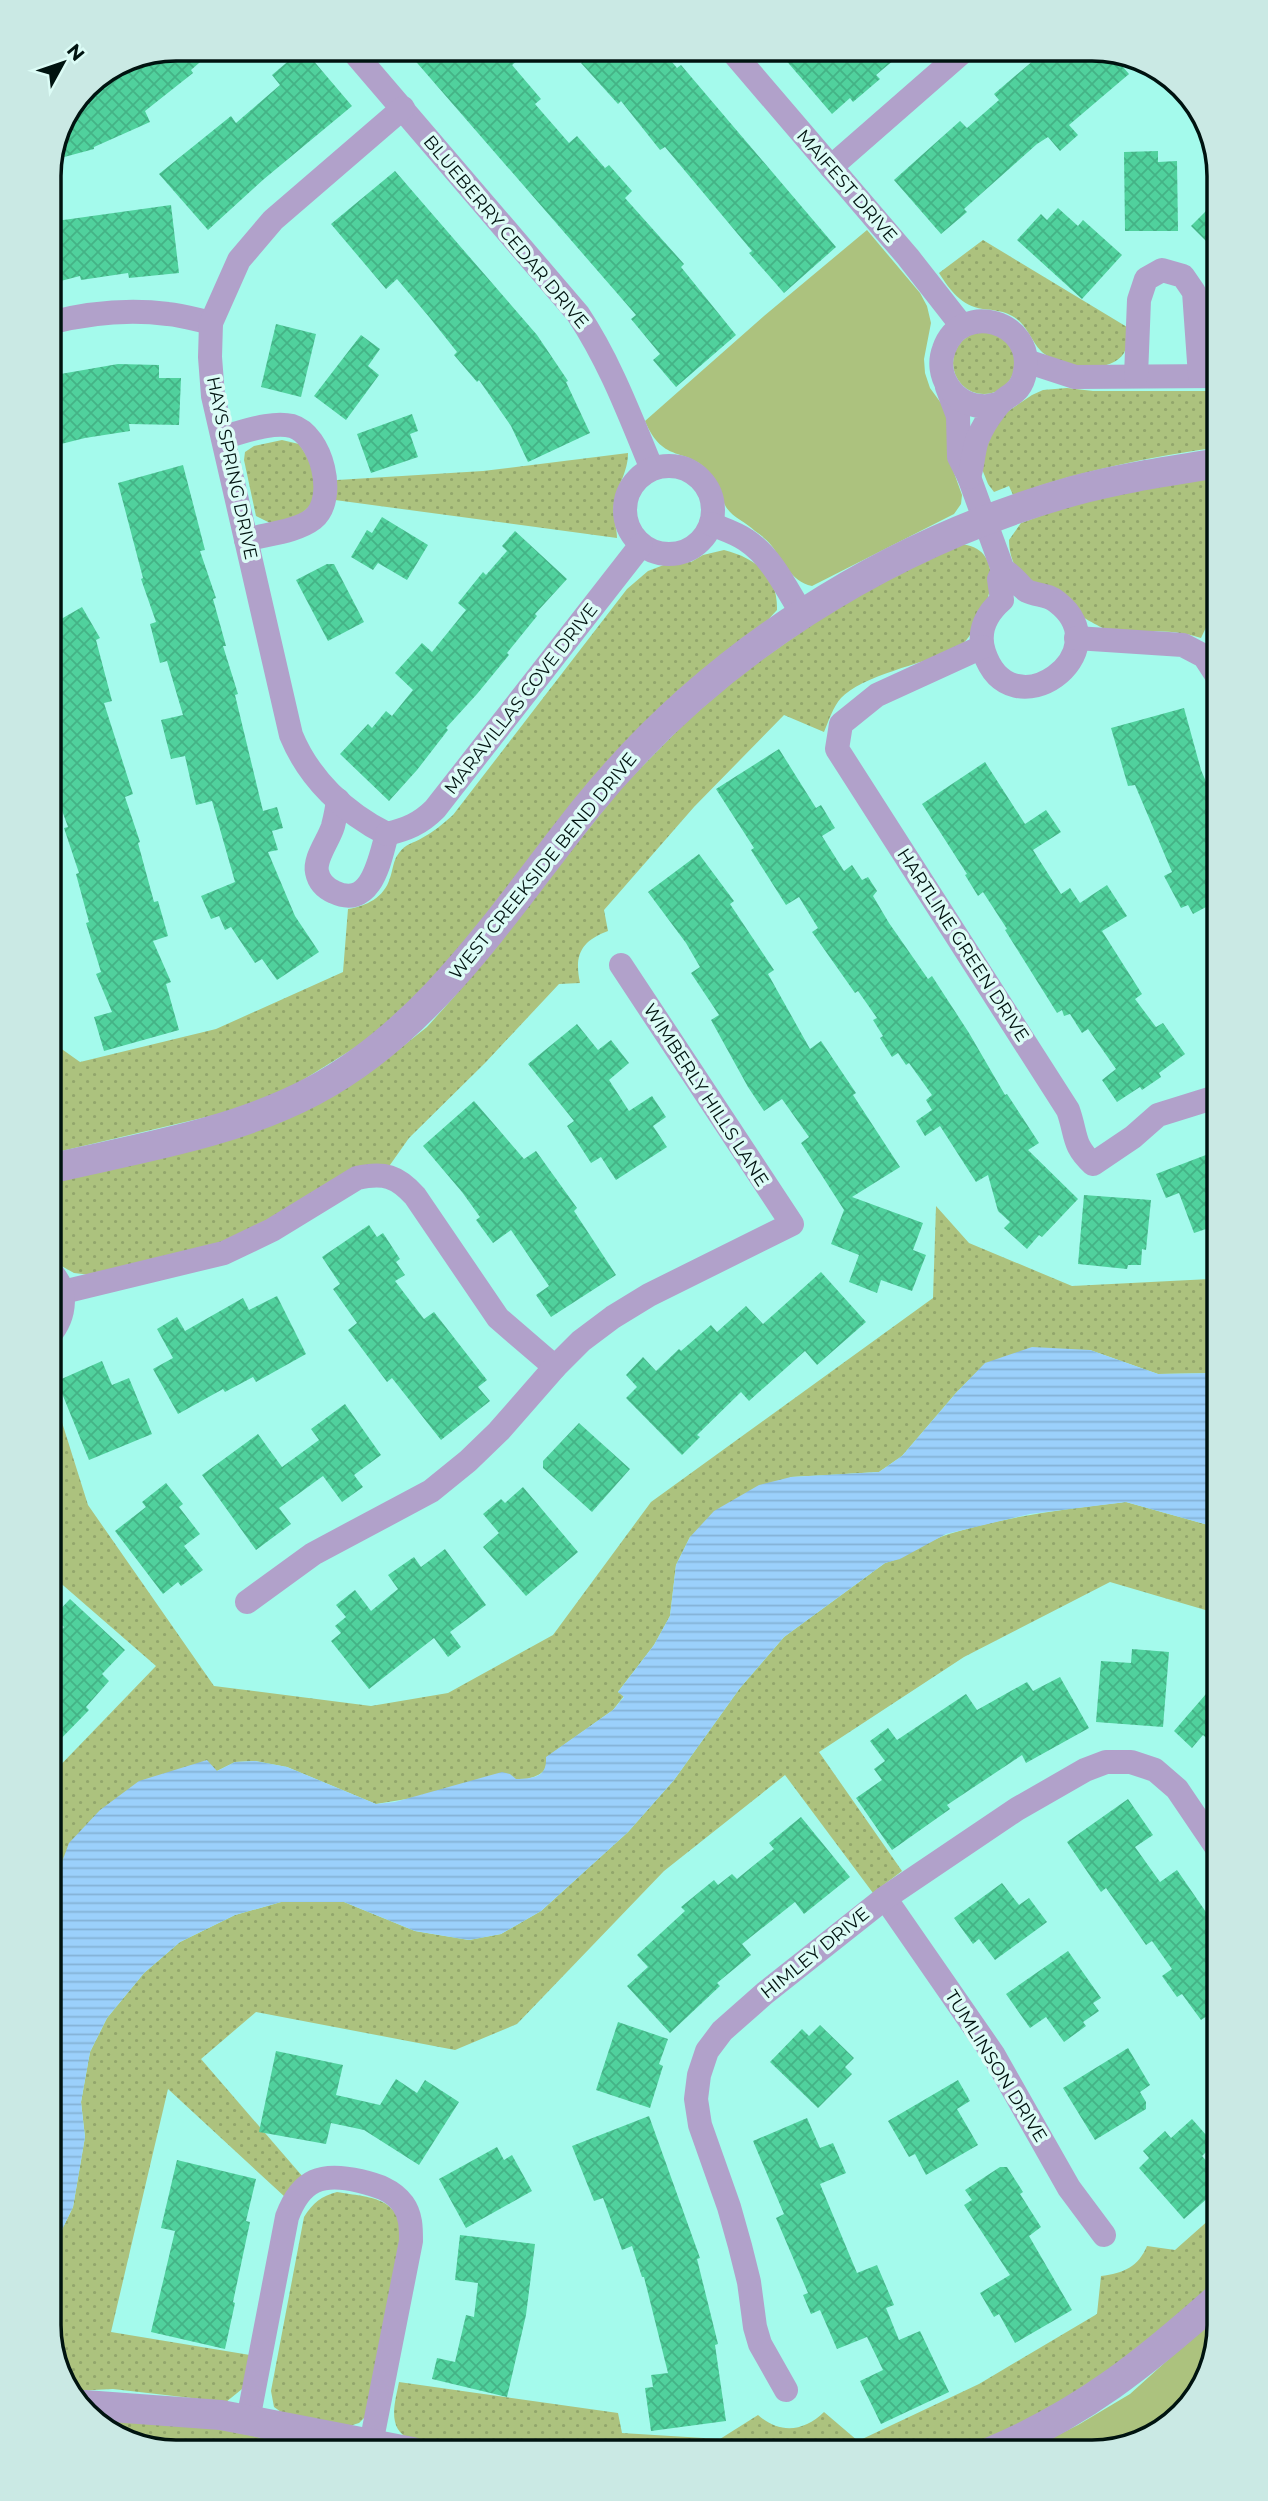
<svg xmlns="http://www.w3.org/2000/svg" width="1268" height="2501" font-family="Montserrat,sans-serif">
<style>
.grass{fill:url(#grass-dots)}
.green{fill:#acc27e}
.water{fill:url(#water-rules)}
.building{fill:url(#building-cross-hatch)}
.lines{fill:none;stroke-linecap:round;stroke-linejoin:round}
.minor{stroke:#b1a1ca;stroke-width:24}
.tertiary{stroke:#b1a1ca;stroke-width:30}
.labels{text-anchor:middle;stroke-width:7;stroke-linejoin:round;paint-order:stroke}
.street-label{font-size:18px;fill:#001310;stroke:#dcfcf6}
.rim{fill:none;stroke:#001310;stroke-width:3.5}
</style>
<defs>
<pattern id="grass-dots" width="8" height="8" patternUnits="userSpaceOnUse" patternTransform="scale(1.75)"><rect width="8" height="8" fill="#acc27e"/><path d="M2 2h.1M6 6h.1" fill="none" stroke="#92a66c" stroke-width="1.8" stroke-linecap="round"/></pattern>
<pattern id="water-rules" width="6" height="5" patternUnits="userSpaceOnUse" patternTransform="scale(1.75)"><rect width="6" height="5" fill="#9bd0fb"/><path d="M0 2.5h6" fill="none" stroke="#84b2d6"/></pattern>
<pattern id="building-cross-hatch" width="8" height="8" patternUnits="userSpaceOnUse" patternTransform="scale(1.75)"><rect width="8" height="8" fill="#50d19d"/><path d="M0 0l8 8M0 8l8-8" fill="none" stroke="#44b386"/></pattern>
</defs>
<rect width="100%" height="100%" fill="#a4faec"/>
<g class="grass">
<path d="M983 240 1127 327C1127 335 1128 346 1124 353 1110 376 1057 367 1041 351 1031 341 1027 325 1014 317 1004 311 994 310 983 309 961 306 950 290 939 273Z"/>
<circle cx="984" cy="363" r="31"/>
<path d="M1067 388 1093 391H1219V447C1149 457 1079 471 1013 495L1009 486 994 492 988 484 982 469V442L1001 416 1032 395 1043 390Z"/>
<polygon points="282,440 299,444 315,468 316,500 297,518 270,523 256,516 244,460 245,452 254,446"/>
<path d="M628 453C628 473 617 485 614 504 612 517 617 526 617 538L335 500 337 480 483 471Z"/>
<path d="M1219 475V600L1201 638C1167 627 1142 634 1109 630 1096 628 1034 586 1022 575 1013 567 1009 552 1009 540L1021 523 1085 500Z"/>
<path d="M960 544C1017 548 983 634 953 652 924 662 860 677 841 698 833 707 829 720 824 732L784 715 694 807 604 910 608 931C581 941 574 955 580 983L559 984 485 1063 409 1138 385 1172 217 1244 91 1275 74 1273 49 1259V1182L378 1066 427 1027 454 997 622 787 687 721 744 672 841 604Z"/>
<path d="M724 550C756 558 778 576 777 610L432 981 369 1039 298 1083 260 1100 219 1114 49 1154V1040L80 1062 216 1029 343 972 348 909C366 906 384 898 390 878 393 870 393 860 399 853 405 844 414 843 422 838 433 832 443 824 453 815L627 589 648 571 669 563 691 562 703 555Z"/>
<path d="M936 1206 969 1243 1072 1286 1210 1279 1219 1276V1373L1158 1374 1090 1350 985 1364 956 1393 902 1456 879 1472 791 1477 690 1537 676 1565 670 1616 654 1645 618 1692 624 1696 613 1710 547 1757C547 1772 542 1774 528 1779L376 1804 287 1767 255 1761 235 1762 217 1771 53 1891 49 1897V1777L156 1666 57 1580 49 1585V1381L88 1505 214 1686 371 1706 448 1693 553 1635 651 1502 933 1298Z"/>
<path d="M1126 1502 1219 1528V1614L1110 1582 964 1657 819 1752 902 1871 873 1893 785 1775 664 1871 517 2024 455 2050 256 2012 201 2059 303 2177 285 2197 168 2089 111 2332 250 2355 247 2385 226 2402 113 2389 73 2391 59 2373 49 2325V2250L56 2242 73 2207 85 2137 81 2102 90 2052 107 2018 144 1973 180 1942 235 1915 281 1902H344L415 1931 469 1940 501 1934 541 1911 628 1832 674 1780 740 1688 784 1637 885 1563C909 1557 927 1540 949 1534 1007 1516 1066 1509 1126 1502Z"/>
<path d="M337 2192C371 2198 399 2196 403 2237L369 2413 359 2423 346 2427 284 2414 274 2407 271 2391 304 2217C313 2203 321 2196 337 2192Z"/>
<path d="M1219 2211V2280C1138 2352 1054 2417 950 2452H472L411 2440C386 2429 395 2403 399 2382L618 2413 622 2433 720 2439 758 2415C779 2434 804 2432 824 2412L858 2441 979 2384 1097 2314 1101 2276C1124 2273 1138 2267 1147 2246L1175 2250Z"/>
<polygon points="97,2420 218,2429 334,2452 168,2452 105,2430"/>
</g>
<g class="green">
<path d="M867 230 920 293 927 306 931 323 924 359 925 373 930 388 946 410 953 470 962 495 961 504 954 514 812 586C790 581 784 561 771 545 767 540 761 535 755 531 746 522 733 518 726 507 720 496 718 483 710 473 686 445 664 466 645 421L764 316Z"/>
<polygon points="1219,2314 1219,2326 1197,2396 1140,2442 1092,2452 1024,2452 1078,2425 1130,2394"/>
</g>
<path class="water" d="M1032 1347 1090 1350 1158 1374 1219 1373V1528L1126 1502 1030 1514 946 1534 900 1559 885 1563 784 1637 740 1688 674 1780 628 1832 541 1911 501 1934 469 1940 415 1931 344 1902H281L235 1915 180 1942 144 1973 107 2018 90 2052 81 2102 85 2137 73 2207 56 2242 49 2250V1897L69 1843 100 1810 139 1781 207 1760 217 1771 235 1762 255 1761 287 1767 376 1804 395 1802 502 1772 510 1774 516 1779C534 1778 547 1778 546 1757L613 1710 624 1697 618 1692 654 1645 670 1616 676 1565 690 1537 714 1511 759 1485 791 1477 879 1472 902 1456 956 1393 985 1363Z"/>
<g class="building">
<polygon points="176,49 215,49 191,70 193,73 145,111 150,122 94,147 94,149 53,160 86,86 128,59"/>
<polygon points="405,49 509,49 518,60 512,65 541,99 535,104 569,143 577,136 605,168 609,165 632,191 625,198 684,264 681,267 736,335 676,387 653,360 660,354 631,319 636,315"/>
<polygon points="573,49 661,49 677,68 681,65 836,247 784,293 749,253 752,251 665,147 660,150 621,101 618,104 581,63 583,61"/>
<polygon points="794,49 907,49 876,75 880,79 853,102 850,98 832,114 784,58"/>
<polygon points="1047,49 1101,49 1111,53 1129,74 1069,125 1078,135 1060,151 1048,137 1037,144 964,209 967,212 941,234 894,180 960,121 967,128 999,100 994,94"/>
<polygon points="306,52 352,106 264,179 208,230 159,174 231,116 236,123 280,85 272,75 292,58 295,62"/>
<polygon points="1158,151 1158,162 1177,161 1178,231 1125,231 1124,152"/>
<polygon points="395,171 537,335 568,381 566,382 590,433 528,462 511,426 479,380 477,382 454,355 457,352 430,318 397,279 386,289 331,224"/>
<polygon points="171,205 179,273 129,278 128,273 81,280 80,276 49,284 49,222"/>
<polygon points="1058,208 1078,226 1083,220 1122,255 1082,299 1017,240 1041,214 1047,220"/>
<polygon points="1208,209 1219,219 1219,254 1191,226"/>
<polygon points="276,324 316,334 301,397 261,387"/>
<polygon points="361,335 380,349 368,366 379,375 346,420 314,396"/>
<polygon points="118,364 159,365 159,378 181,378 179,425 129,424 130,431 85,438 49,447 49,376"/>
<polygon points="412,414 418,431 410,434 418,457 371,473 357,434"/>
<polygon points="183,465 205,550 200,551 216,598 213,599 226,646 223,646 238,694 235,695 263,811 277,807 283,828 272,831 278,850 268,852 295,916 319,952 277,980 262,959 255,963 231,927 225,930 219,916 211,919 201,896 235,882 212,801 196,805 185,756 171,759 161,720 183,715 167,661 160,663 150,624 156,622 141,579 143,578 118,483"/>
<polygon points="382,517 428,545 407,580 378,563 373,570 351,557 367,530 372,533"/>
<polygon points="515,531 567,579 535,614 537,616 507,653 509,655 477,694 446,728 448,730 417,770 389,801 340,754 368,724 372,728 386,711 392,716 413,690 395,673 422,643 432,652 466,610 458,603 483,572 486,575 507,551 502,546"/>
<polygon points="327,564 334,564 364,622 328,641 296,580"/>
<polygon points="82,607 100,638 96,640 112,701 104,703 133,794 125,797 140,842 138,843 154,902 158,901 168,936 153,941 171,982 166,984 179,1030 104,1051 94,1017 112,1012 96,974 101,972 86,923 89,922 76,874 79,873 64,828 68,827 52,783 58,781 49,755 49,626"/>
<polygon points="1184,708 1201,770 1219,812 1219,900 1193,914 1188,905 1181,908 1164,876 1172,872 1135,785 1128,786 1111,728"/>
<polygon points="779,749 816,808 821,805 835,828 822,836 844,871 852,865 862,880 868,877 877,891 873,896 889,923 928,979 932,976 969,1033 1005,1095 1007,1094 1039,1143 1028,1150 1078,1199 1042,1237 1039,1235 1027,1249 1004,1228 1010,1222 998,1211 988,1175 976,1182 940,1126 925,1136 916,1121 932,1110 926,1100 932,1095 909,1063 906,1065 898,1053 892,1057 880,1038 883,1036 873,1020 877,1018 858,991 855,993 812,932 818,928 799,897 786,905 751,850 754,848 716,789"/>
<polygon points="985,762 1025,824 1046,810 1061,832 1033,850 1061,894 1070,888 1080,903 1107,885 1127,916 1102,931 1142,994 1135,999 1156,1027 1163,1023 1185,1054 1159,1073 1161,1077 1142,1090 1140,1087 1117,1102 1102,1080 1116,1069 1088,1029 1082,1033 1070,1014 1064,1016 1062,1010 1057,1013 1005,930 1007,929 983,892 978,896 965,875 967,874 922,804"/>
<polygon points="699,854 734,901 730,904 774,970 768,974 810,1049 821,1041 856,1093 853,1095 900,1167 852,1197 923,1223 913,1250 926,1255 912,1291 881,1280 877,1293 849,1282 859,1255 831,1244 844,1210 801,1143 809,1137 782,1099 764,1111 748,1087 711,1020 719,1015 691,973 700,967 686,943 648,892"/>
<polygon points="577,1024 598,1050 611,1040 629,1063 609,1080 629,1111 652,1096 666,1117 653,1126 667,1147 616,1180 601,1157 591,1163 567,1126 574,1121 528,1064"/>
<polygon points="474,1101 524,1159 536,1151 577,1208 574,1211 616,1275 551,1317 536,1295 549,1286 511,1230 493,1243 476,1220 480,1217 462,1192 423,1146"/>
<polygon points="1219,1150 1219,1260 1206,1229 1194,1233 1179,1193 1166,1198 1156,1174"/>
<polygon points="1084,1195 1151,1200 1146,1250 1142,1249 1141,1265 1128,1265 1127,1269 1078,1264"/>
<polygon points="369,1225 377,1237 383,1233 400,1259 396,1262 405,1275 395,1281 424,1319 434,1312 487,1380 478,1387 490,1401 441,1440 392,1378 387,1382 348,1330 357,1323 333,1289 340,1284 322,1257"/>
<polygon points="821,1272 866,1322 817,1365 805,1351 749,1401 741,1392 697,1435 700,1437 682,1455 626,1398 637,1387 626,1375 643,1357 656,1371 679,1349 681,1351 711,1325 717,1332 746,1306 763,1324"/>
<polygon points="277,1296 306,1354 256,1382 253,1377 225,1392 223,1389 178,1414 153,1369 173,1358 157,1329 177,1317 185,1331 243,1298 249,1310"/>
<polygon points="102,1361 112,1385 129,1378 152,1434 89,1460 57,1381"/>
<polygon points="345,1404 381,1455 354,1475 363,1487 342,1502 323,1476 279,1508 291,1524 256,1550 202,1475 258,1434 282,1467 319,1440 311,1429"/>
<polygon points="579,1423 630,1469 592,1512 543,1468 543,1461"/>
<polygon points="166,1483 183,1504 179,1507 200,1534 184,1546 203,1570 181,1586 178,1582 163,1594 115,1531 146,1507 142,1502"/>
<polygon points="523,1487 578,1552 526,1596 483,1547 499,1533 483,1514 501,1499 505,1503"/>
<polygon points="445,1549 486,1605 450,1632 461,1647 448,1657 434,1638 369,1689 331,1641 341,1633 335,1626 346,1617 336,1605 355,1590 371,1611 398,1589 388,1575 414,1557 421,1567"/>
<polygon points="70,1599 125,1650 102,1674 109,1681 86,1707 89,1710 49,1751 49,1643 64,1627 53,1617"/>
<polygon points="1132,1649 1169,1652 1163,1727 1096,1722 1101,1661 1131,1663"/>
<polygon points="1060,1677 1089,1728 1026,1763 1022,1755 947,1805 950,1809 892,1850 856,1798 882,1780 874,1769 885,1761 870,1741 888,1728 897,1740 966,1694 977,1710 1027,1682 1033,1691"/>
<polygon points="1219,1679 1219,1749 1203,1735 1192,1748 1174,1731"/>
<polygon points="1128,1799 1153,1835 1135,1847 1160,1882 1177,1870 1219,1931 1219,2008 1201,2020 1182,1994 1177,1997 1162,1976 1172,1969 1152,1941 1146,1945 1106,1888 1101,1892 1067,1842"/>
<polygon points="801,1817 850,1877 804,1914 795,1902 742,1944 751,1955 717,1983 720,1986 670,2033 627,1986 648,1967 637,1955 685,1911 681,1907 714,1880 718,1885 732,1874 737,1879 774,1849 769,1843"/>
<polygon points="1002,1883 1019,1905 1029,1898 1047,1922 995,1960 979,1939 973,1944 954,1918"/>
<polygon points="1068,1951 1101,1998 1093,2003 1099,2011 1083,2022 1086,2026 1064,2042 1046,2017 1030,2028 1006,1994"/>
<polygon points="618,2022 668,2039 659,2064 663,2066 650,2108 596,2090"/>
<polygon points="820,2025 854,2058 845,2067 852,2074 818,2108 770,2062 802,2029 809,2036"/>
<polygon points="1128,2048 1150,2085 1140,2092 1146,2102 1146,2109 1095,2140 1063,2088"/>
<polygon points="276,2051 343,2065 336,2095 380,2105 396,2079 417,2093 425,2080 459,2102 419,2165 364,2130 331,2123 326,2144 259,2132"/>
<polygon points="958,2080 970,2101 957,2109 978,2145 926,2175 915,2154 909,2157 888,2121"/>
<polygon points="649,2116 700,2258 697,2259 718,2344 715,2345 726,2421 651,2431 645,2388 653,2387 651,2375 668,2373 644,2277 642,2277 632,2246 622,2250 603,2198 594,2201 572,2146"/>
<polygon points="807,2118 820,2148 833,2143 846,2173 820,2184 857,2273 877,2265 894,2305 886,2308 899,2340 920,2331 949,2392 881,2424 860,2381 883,2370 867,2337 837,2349 820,2310 811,2314 803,2295 808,2293 776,2218 784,2214 753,2141"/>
<polygon points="1192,2119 1214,2144 1202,2156 1219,2175 1219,2188 1184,2219 1139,2168 1149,2158 1143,2151 1165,2131 1171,2138"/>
<polygon points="497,2147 504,2160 512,2155 532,2191 466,2228 439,2179"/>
<polygon points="177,2160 256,2179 246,2221 250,2222 233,2302 235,2303 225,2349 151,2332 175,2231 161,2228"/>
<polygon points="1000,2167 1007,2167 1023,2192 1020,2194 1041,2227 1029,2236 1072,2310 1015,2343 999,2314 994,2317 980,2293 1010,2275 964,2205 972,2200 965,2190"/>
<polygon points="460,2235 535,2244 526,2315 507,2397 432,2379 437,2358 455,2362 466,2315 474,2317 478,2283 455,2280"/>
</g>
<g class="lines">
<g class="minor">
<path d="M351 49 578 314C610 362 630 416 652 469"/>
<polyline points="730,49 908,257 962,326"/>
<polyline points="831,167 966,49"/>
<path d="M49 323C88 313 129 309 168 314 182 315 197 320 211 323"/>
<polyline points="1026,361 1075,377 1219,376"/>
<polyline points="1136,376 1139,300 1146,279 1162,270 1183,276 1194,292 1200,376"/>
<path d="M947 387 958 416 959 457 969 477 1003 570C1015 576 1020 587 1027 591 1037 596 1048 594 1057 602 1122 652 1011 734 984 652 977 631 987 613 1002 600L999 579 1003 570"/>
<path d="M223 437C244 432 271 421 292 426 322 435 338 499 313 519 296 532 267 534 246 540"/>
<circle cx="669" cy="510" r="44"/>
<path d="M969 477C973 465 973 452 977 440 981 430 989 417 996 408 1005 394 1021 396 1025 372 1035 321 961 300 944 349 934 375 953 405 982 406 987 407 992 405 997 404"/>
<path d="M711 524C723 529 736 533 746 540 772 557 786 588 802 614"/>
<polyline points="1076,638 1183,645 1204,656 1219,679"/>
<path d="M982 647 877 695 841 724 837 749 1068 1110C1077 1135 1072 1145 1093 1164L1133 1137 1158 1115 1219 1096"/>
<path d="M338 800C337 809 335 818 333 826 329 840 314 858 317 872 319 882 325 888 334 892 372 910 380 858 387 834"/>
<path d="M387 834C345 813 309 779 291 735L213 396 210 357 211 323 239 260 273 220 403 108"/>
<path d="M387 834C407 829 420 824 435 809L641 545"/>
<polyline points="49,1004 49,971"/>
<path d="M63 1292 224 1253 272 1230 357 1178C384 1172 397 1176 415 1196L498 1318 555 1367"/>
<path d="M49 1336C66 1316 69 1289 49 1270"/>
<polyline points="247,1602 313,1554 431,1491 468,1461 499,1431 555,1367 581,1341 613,1317 649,1295 792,1224 621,965"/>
<polyline points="885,1898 993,2054 1069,2188 1104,2235"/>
<polyline points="786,2390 760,2344 755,2327 749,2282 740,2246 729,2207 700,2125 696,2099 699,2075 707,2051 722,2031 765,1993 885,1898 1017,1809 1085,1770 1106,1762 1131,1762 1155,1770 1177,1789 1219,1851"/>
<path d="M248 2420 287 2217C301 2179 322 2172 360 2181 377 2185 393 2190 403 2204 411 2215 411 2228 411 2241L371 2444"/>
</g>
<g class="tertiary">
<path d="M49 1169C138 1148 232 1134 313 1091 432 1028 505 909 587 807 710 655 885 544 1073 491 1121 478 1170 471 1219 463"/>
<polyline points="84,2405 221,2415 412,2452"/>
<path d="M990 2452C1082 2414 1146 2362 1219 2297"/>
</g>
</g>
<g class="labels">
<g class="street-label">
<text transform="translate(847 186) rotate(49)" y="6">MAIFEST DRIVE</text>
<text transform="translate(506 232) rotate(50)" y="6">BLUEBERRY CEDAR DRIVE</text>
<text transform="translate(232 468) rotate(78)" y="6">HAYS SPRING DRIVE</text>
<text transform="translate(521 699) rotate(-52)" y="6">MARAVILLAS COVE DRIVE</text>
<text transform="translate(543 866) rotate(-51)" y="6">WEST CREEKSIDE BEND DRIVE</text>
<text transform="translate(963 945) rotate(57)" y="6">HARTLINE GREEN DRIVE</text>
<text transform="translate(706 1095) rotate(57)" y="6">WIMBERLY HILLS LANE</text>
<text transform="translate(815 1953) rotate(-39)" y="6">HIMLEY DRIVE</text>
<text transform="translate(996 2066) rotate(58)" y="6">TUMLINSON DRIVE</text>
</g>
</g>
<path d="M0 0H1268V2501H0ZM176 61H1092A115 115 0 0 1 1207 176V2325A115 115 0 0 1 1092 2440H176A115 115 0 0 1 61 2325V176A115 115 0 0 1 176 61Z" fill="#cae9e4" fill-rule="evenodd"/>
<path class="rim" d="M176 61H1092A115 115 0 0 1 1207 176V2325A115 115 0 0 1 1092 2440H176A115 115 0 0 1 61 2325V176A115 115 0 0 1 176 61Z"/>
<g transform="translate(63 63) rotate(50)" stroke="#dcfcf6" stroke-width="5" paint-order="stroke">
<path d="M0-5L12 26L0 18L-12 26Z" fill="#001310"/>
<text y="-10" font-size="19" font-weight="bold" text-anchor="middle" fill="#001310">N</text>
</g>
</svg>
